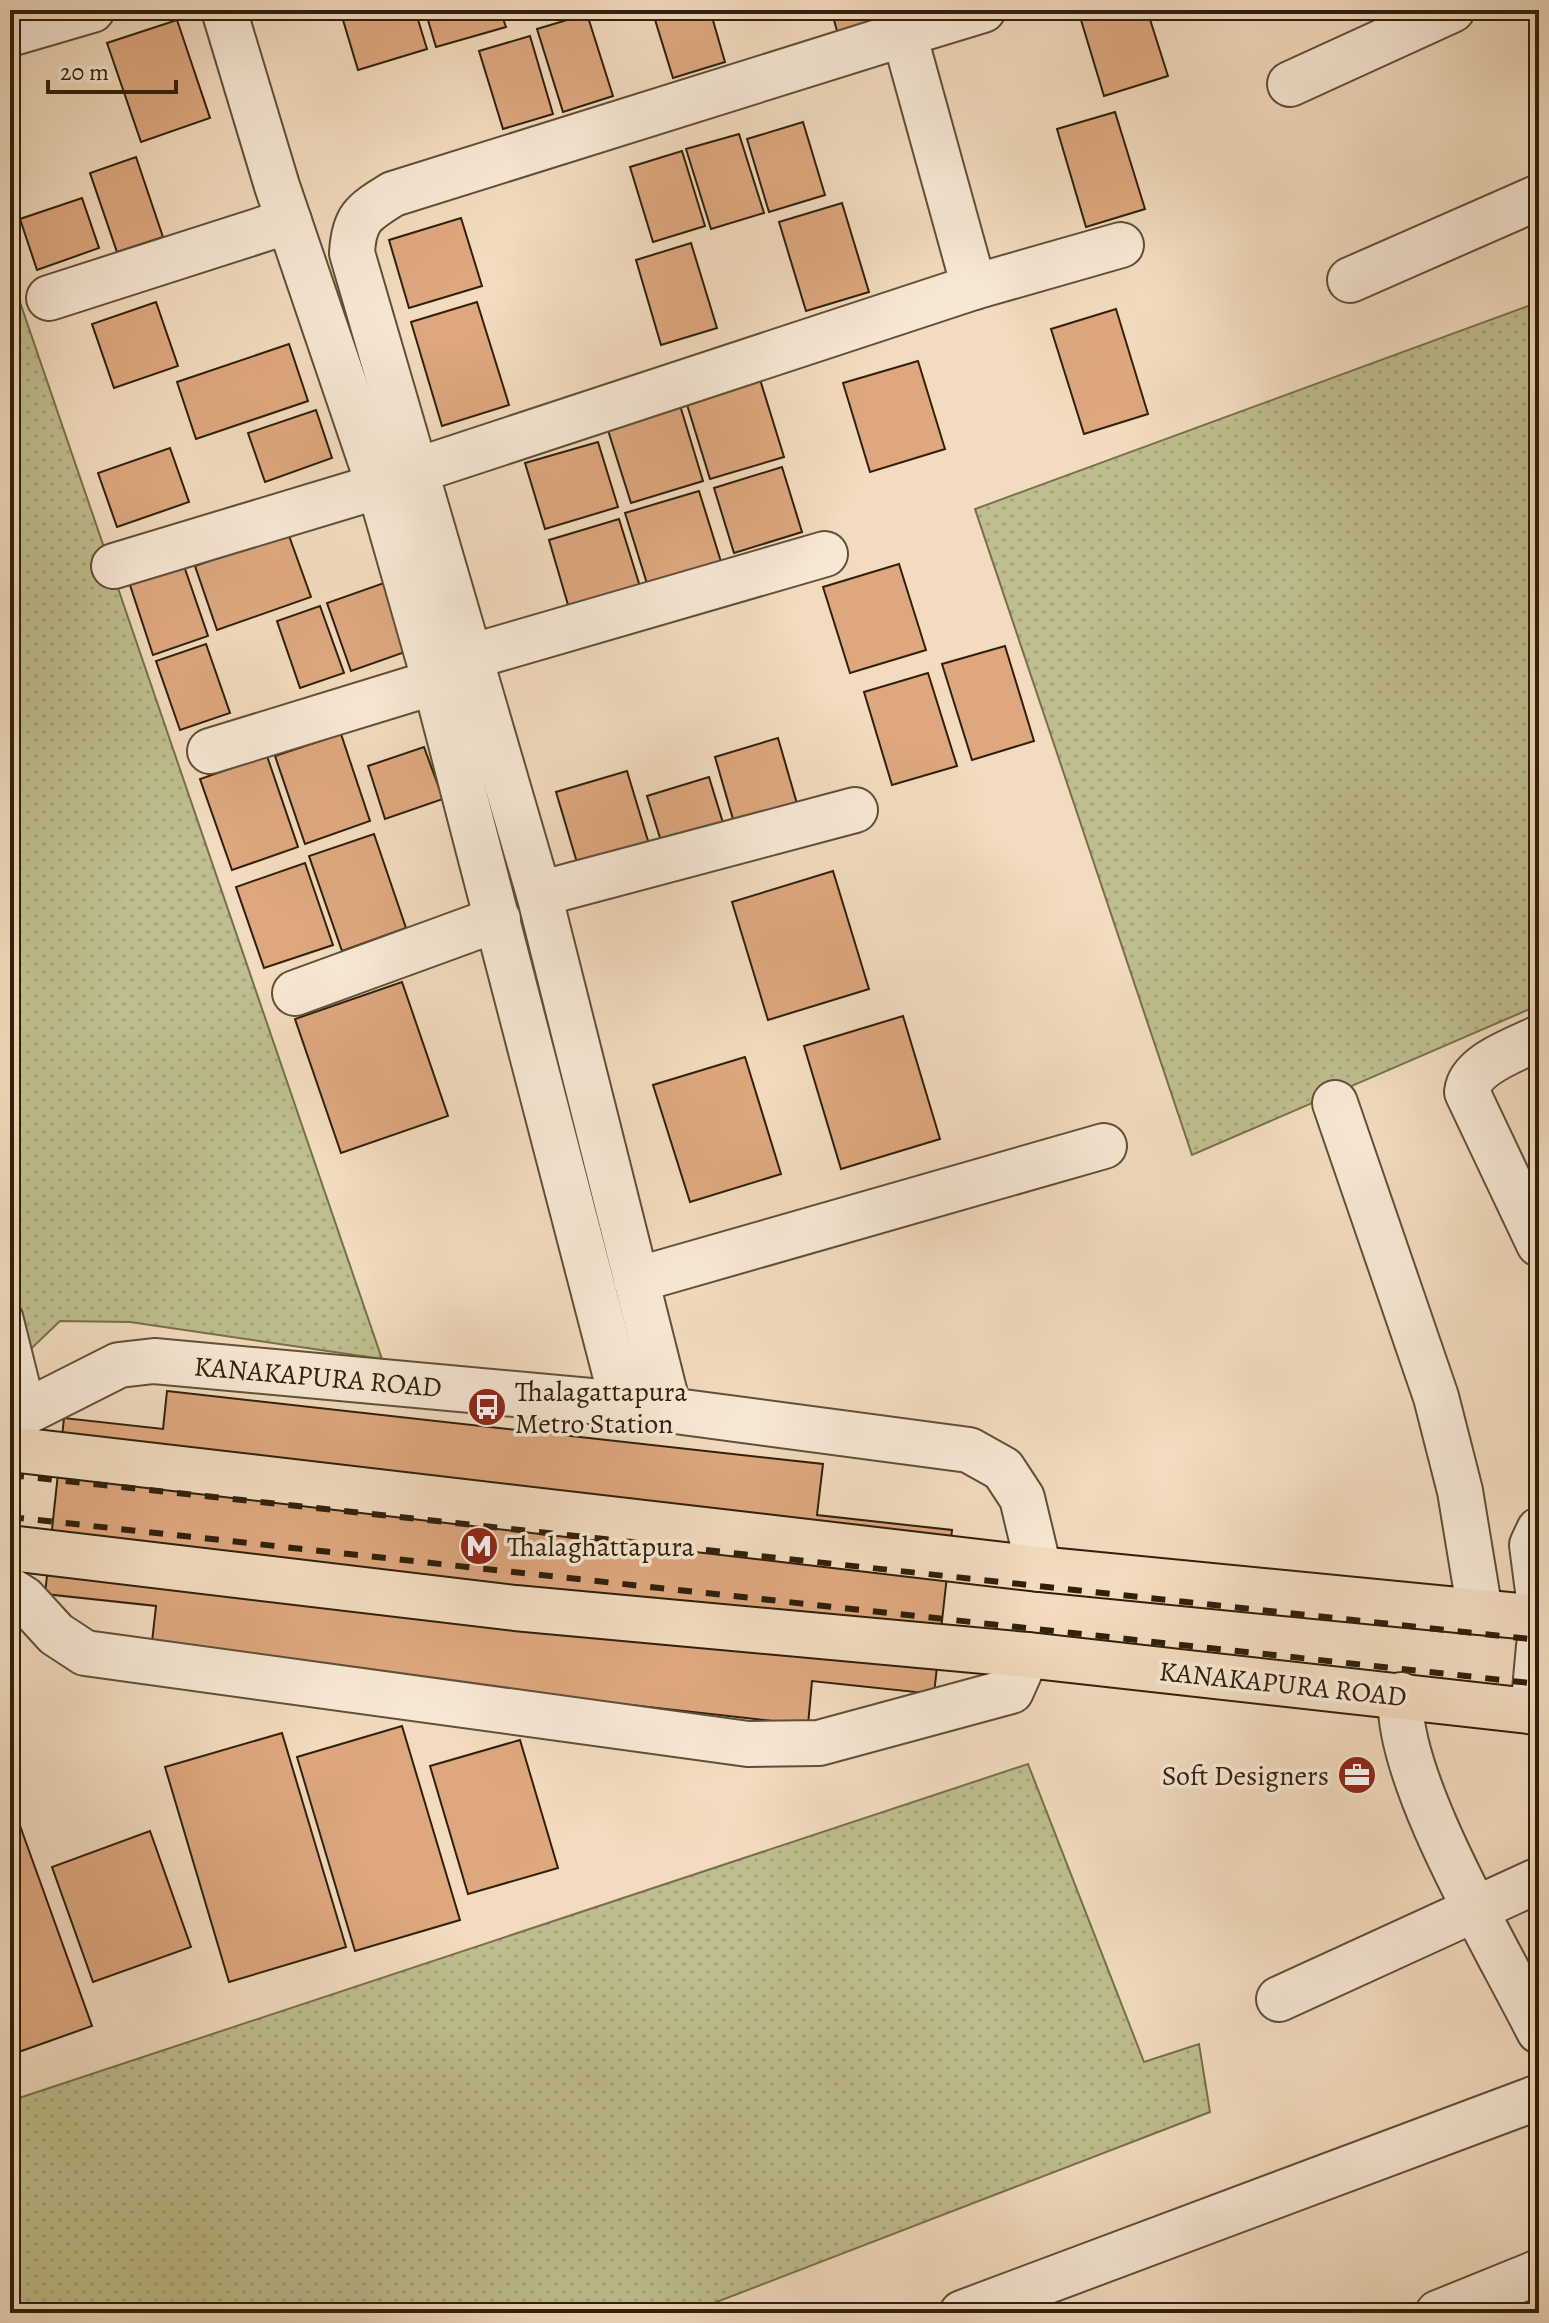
<svg xmlns="http://www.w3.org/2000/svg" width="1549" height="2323" font-family="Alegreya,serif">
<style>
.grass{fill:url(#grass-dots);stroke:#786f4c;stroke-width:2}
.building{fill:#dea780;stroke:#30200a;stroke-width:2}
.lines{fill:none;stroke-linecap:round;stroke-linejoin:round}
.service-casing{stroke:#604f37;stroke-width:28}
.minor-casing{stroke:#604f37;stroke-width:48}
.tertiary-casing{stroke:#604f37;stroke-width:48}
.trunk-casing{stroke:#30200a;stroke-width:48}
.service{stroke:#f7e8d5;stroke-width:24}
.minor{stroke:#f7e8d5;stroke-width:44}
.tertiary{stroke:#f7e8d5;stroke-width:44}
.trunk{stroke:#f2dbbe;stroke-width:44}
.rail{stroke:#30200a;stroke-width:6;stroke-dasharray:14 14;stroke-linecap:butt}
.labels{text-anchor:middle;stroke-width:7;stroke-linejoin:round;paint-order:stroke}
.street-label{font-size:28px;fill:#30200a;stroke:#f7e8d5}
.poi-label{font-size:28px;fill:#30200a;stroke:#f7e8d5;text-anchor:start}
</style>
<defs>
<pattern id="grass-dots" width="8" height="8" patternUnits="userSpaceOnUse" patternTransform="scale(2)"><rect width="8" height="8" fill="#bfbe8e"/><path d="M2 2h.1M6 6h.1" fill="none" stroke="#a4a379" stroke-width="1.8" stroke-linecap="round"/></pattern>
</defs>
<rect width="100%" height="100%" fill="#f2dbbe"/>
<filter id="stains"><feTurbulence type="fractalNoise" baseFrequency=".0025" numOctaves="4"/><feColorMatrix values="0 0 0 0 .2 0 0 0 0 .09 0 0 0 0 .02 0 0 0 .5 -.17"/></filter>
<radialGradient id="worn" r=".72"><stop offset=".6" stop-color="#630" stop-opacity="0"/><stop offset="1" stop-color="#630" stop-opacity=".3"/></radialGradient>
<g class="grass">
<polygon points="10,273 382,1359 130,1322 60,1321 10,1369"/>
<polygon points="1539,302 1539,1005 1192,1155 975,509"/>
<polygon points="1028,1764 1144,2062 1199,2044 1210,2112 688,2313 10,2313 10,2101"/>
</g>
<g class="building">
<polygon points="340,10 415,10 427,49 358,70"/>
<polygon points="425,10 500,10 506,27 436,47"/>
<polygon points="652,10 710,10 725,62 673,78"/>
<polygon points="831,10 890,10 892,18 838,34"/>
<polygon points="1078,10 1147,10 1168,76 1104,96"/>
<polygon points="587,14 613,96 563,112 537,29"/>
<polygon points="177,20 210,118 141,142 107,43"/>
<polygon points="530,36 553,114 503,129 479,51"/>
<polygon points="1115,112 1145,209 1086,227 1057,129"/>
<polygon points="803,122 825,195 769,212 747,139"/>
<polygon points="739,134 764,213 711,229 686,149"/>
<polygon points="682,151 705,226 653,242 630,167"/>
<polygon points="136,157 163,237 117,252 90,173"/>
<polygon points="82,198 99,248 37,270 20,219"/>
<polygon points="842,203 869,292 806,311 779,222"/>
<polygon points="461,218 482,286 409,308 389,240"/>
<polygon points="691,243 717,328 661,345 636,260"/>
<polygon points="156,302 178,366 114,388 92,324"/>
<polygon points="477,302 509,405 442,426 411,322"/>
<polygon points="1116,309 1148,414 1084,434 1051,329"/>
<polygon points="289,344 308,401 196,439 177,382"/>
<polygon points="918,361 945,449 870,472 843,383"/>
<polygon points="758,373 784,457 710,479 684,395"/>
<polygon points="679,402 703,481 631,503 606,424"/>
<polygon points="316,410 332,458 265,482 248,433"/>
<polygon points="598,442 618,507 545,529 525,463"/>
<polygon points="170,448 189,502 117,527 98,473"/>
<polygon points="782,467 802,532 734,553 714,488"/>
<polygon points="699,491 723,568 649,590 625,513"/>
<polygon points="619,519 642,593 571,615 549,540"/>
<polygon points="288,533 311,597 217,630 195,566"/>
<polygon points="183,563 208,636 153,655 129,582"/>
<polygon points="899,564 926,650 850,673 823,587"/>
<polygon points="384,583 408,651 351,671 327,603"/>
<polygon points="320,606 344,673 300,688 277,621"/>
<polygon points="206,644 230,713 180,730 156,661"/>
<polygon points="1005,646 1034,741 972,760 942,664"/>
<polygon points="928,673 957,766 892,785 864,692"/>
<polygon points="341,734 370,821 305,844 275,756"/>
<polygon points="778,738 800,814 737,833 715,757"/>
<polygon points="424,747 443,799 385,819 368,766"/>
<polygon points="267,756 298,847 232,870 200,779"/>
<polygon points="627,771 652,854 581,876 556,792"/>
<polygon points="709,777 727,836 665,854 647,796"/>
<polygon points="374,834 406,928 342,951 309,856"/>
<polygon points="305,863 333,945 264,968 236,887"/>
<polygon points="833,871 869,989 768,1020 732,902"/>
<polygon points="402,982 448,1116 341,1153 295,1019"/>
<polygon points="903,1016 940,1139 841,1169 804,1046"/>
<polygon points="745,1057 781,1174 690,1202 653,1085"/>
<polygon points="167,1391 823,1464 817,1515 952,1530 934,1694 812,1681 808,1725 151,1651 156,1606 45,1594 64,1418 163,1429"/>
<polygon points="402,1726 460,1920 355,1951 297,1757"/>
<polygon points="282,1733 346,1947 229,1982 165,1767"/>
<polygon points="520,1740 558,1868 468,1894 430,1766"/>
<polygon points="10,1798 92,2026 10,2055"/>
<polygon points="150,1831 191,1947 93,1982 52,1867"/>
</g>
<g class="lines">
<defs>
<polyline id="service" points="10,1316 33,1408"/>
<g id="minor">
<polyline points="224,10 277,186 379,486 435,682 623,1404"/>
<polyline points="10,34 92,10"/>
<polyline points="904,34 983,10"/>
<polyline points="1290,84 1452,10"/>
<polyline points="1350,280 1539,197"/>
<polyline points="49,298 289,221"/>
<polyline points="415,471 974,287 1121,245"/>
<polyline points="114,566 379,486"/>
<polyline points="470,657 825,554"/>
<polyline points="210,751 435,682"/>
<polyline points="539,894 855,810"/>
<polyline points="295,993 498,919"/>
<path d="M1539 1038C1517 1049 1470 1064 1467 1092L1539 1244"/>
<polyline points="1335,1103 1436,1397 1460,1491 1480,1612"/>
<polyline points="636,1280 1104,1146"/>
<path d="M669 1410 539 894 352 253C354 217 364 212 393 194L904 34 974 287"/>
<polyline points="1539,1530 1532,1545 1539,1599"/>
<path d="M1401 1695C1394 1777 1500 1953 1539 2031"/>
<polyline points="1533,1712 1539,1646"/>
<polyline points="1279,1999 1539,1880"/>
<polyline points="962,2313 1539,2097"/>
<polyline points="1438,2313 1539,2272"/>
</g>
<g id="tertiary">
<polyline points="10,1420 119,1365 154,1361 623,1404 969,1450 1003,1469 1022,1498 1039,1569"/>
<polyline points="10,1590 24,1599 56,1634 85,1653 748,1744 819,1743 1011,1691 1027,1655"/>
</g>
<g id="trunk">
<polyline points="10,1449 1039,1569 1539,1618"/>
<polyline points="10,1548 515,1608 1027,1655 1539,1712"/>
</g>
</defs>
<use href="#service" class="service-casing"/>
<use href="#minor" class="minor-casing"/>
<use href="#tertiary" class="tertiary-casing"/>
<use href="#trunk" class="trunk-casing"/>
<use href="#service" class="service"/>
<use href="#minor" class="minor"/>
<use href="#tertiary" class="tertiary"/>
<use href="#trunk" class="trunk"/>
<g class="rail">
<polyline points="10,1475 1539,1640"/>
<polyline points="10,1517 1539,1684"/>
</g>
</g>
<defs>
<symbol id="bus-disc" viewBox="-11 -11 22 22"><circle r="9.5" fill="#8f2418" stroke="#f7e8d5"/><path d="M-5-6H5V4H4V6H2V4H-2V6H-4V4H-5ZM-3.5-4V0h7V-4ZM-3.5 1.2v1.5H-2V1.2ZM2 1.2v1.5H3.5V1.2Z" fill="#fff"/></symbol>
<symbol id="metro-disc" viewBox="-11 -11 22 22"><circle r="9.5" fill="#8f2418" stroke="#f7e8d5"/><path d="M-5.5 5V-5H-3L0 0L3-5H5.5V5H3V-.5L0 4L-3-.5V5Z" fill="#fff"/></symbol>
<symbol id="office-disc" viewBox="-11 -11 22 22"><circle r="9.5" fill="#8f2418" stroke="#f7e8d5"/><path d="M-6-3h4V-5.5h4V-3h4V5H-6ZM-1-4.5V-3h2v-1.5ZM-6 0V1H6V0Z" fill="#fff"/></symbol>
</defs>
<g fill-rule="evenodd">
<use href="#bus-disc" x="465" y="1385" width="44" height="44"/>
<use href="#metro-disc" x="457" y="1524" width="44" height="44"/>
<use href="#office-disc" x="1335" y="1753" width="44" height="44"/>
</g>
<g class="labels">
<g class="street-label">
<text transform="translate(318 1376) rotate(5)" y="10">KANAKAPURA ROAD</text>
<text transform="translate(1283 1683) rotate(6)" y="10">KANAKAPURA ROAD</text>
</g>
<g class="poi-label">
<text x="515" y="1401">Thalagattapura<tspan x="515" dy="32">Metro Station</tspan></text>
<text x="507" y="1556">Thalaghattapura</text>
<text x="1329" y="1785" text-anchor="end">Soft Designers</text>
</g>
</g>
<rect width="1549" height="2323" fill="none" stroke="#f2dbbe" stroke-width="40"/>
<rect x="12" y="12" width="1525" height="2299" fill="none" stroke="#30200a" stroke-width="4"/>
<rect x="20" y="20" width="1509" height="2283" fill="none" stroke="#30200a" stroke-width="2"/>
<path d="M48 80v12h128v-12" fill="none" stroke="#30200a" stroke-width="4"/>
<text x="60" y="80" font-size="24" fill="#30200a" stroke="#f7e8d5" stroke-width="6" paint-order="stroke">20 m</text>
<rect width="100%" height="100%" filter="url(#stains)"/>
<rect width="100%" height="100%" fill="url(#worn)"/>
</svg>
